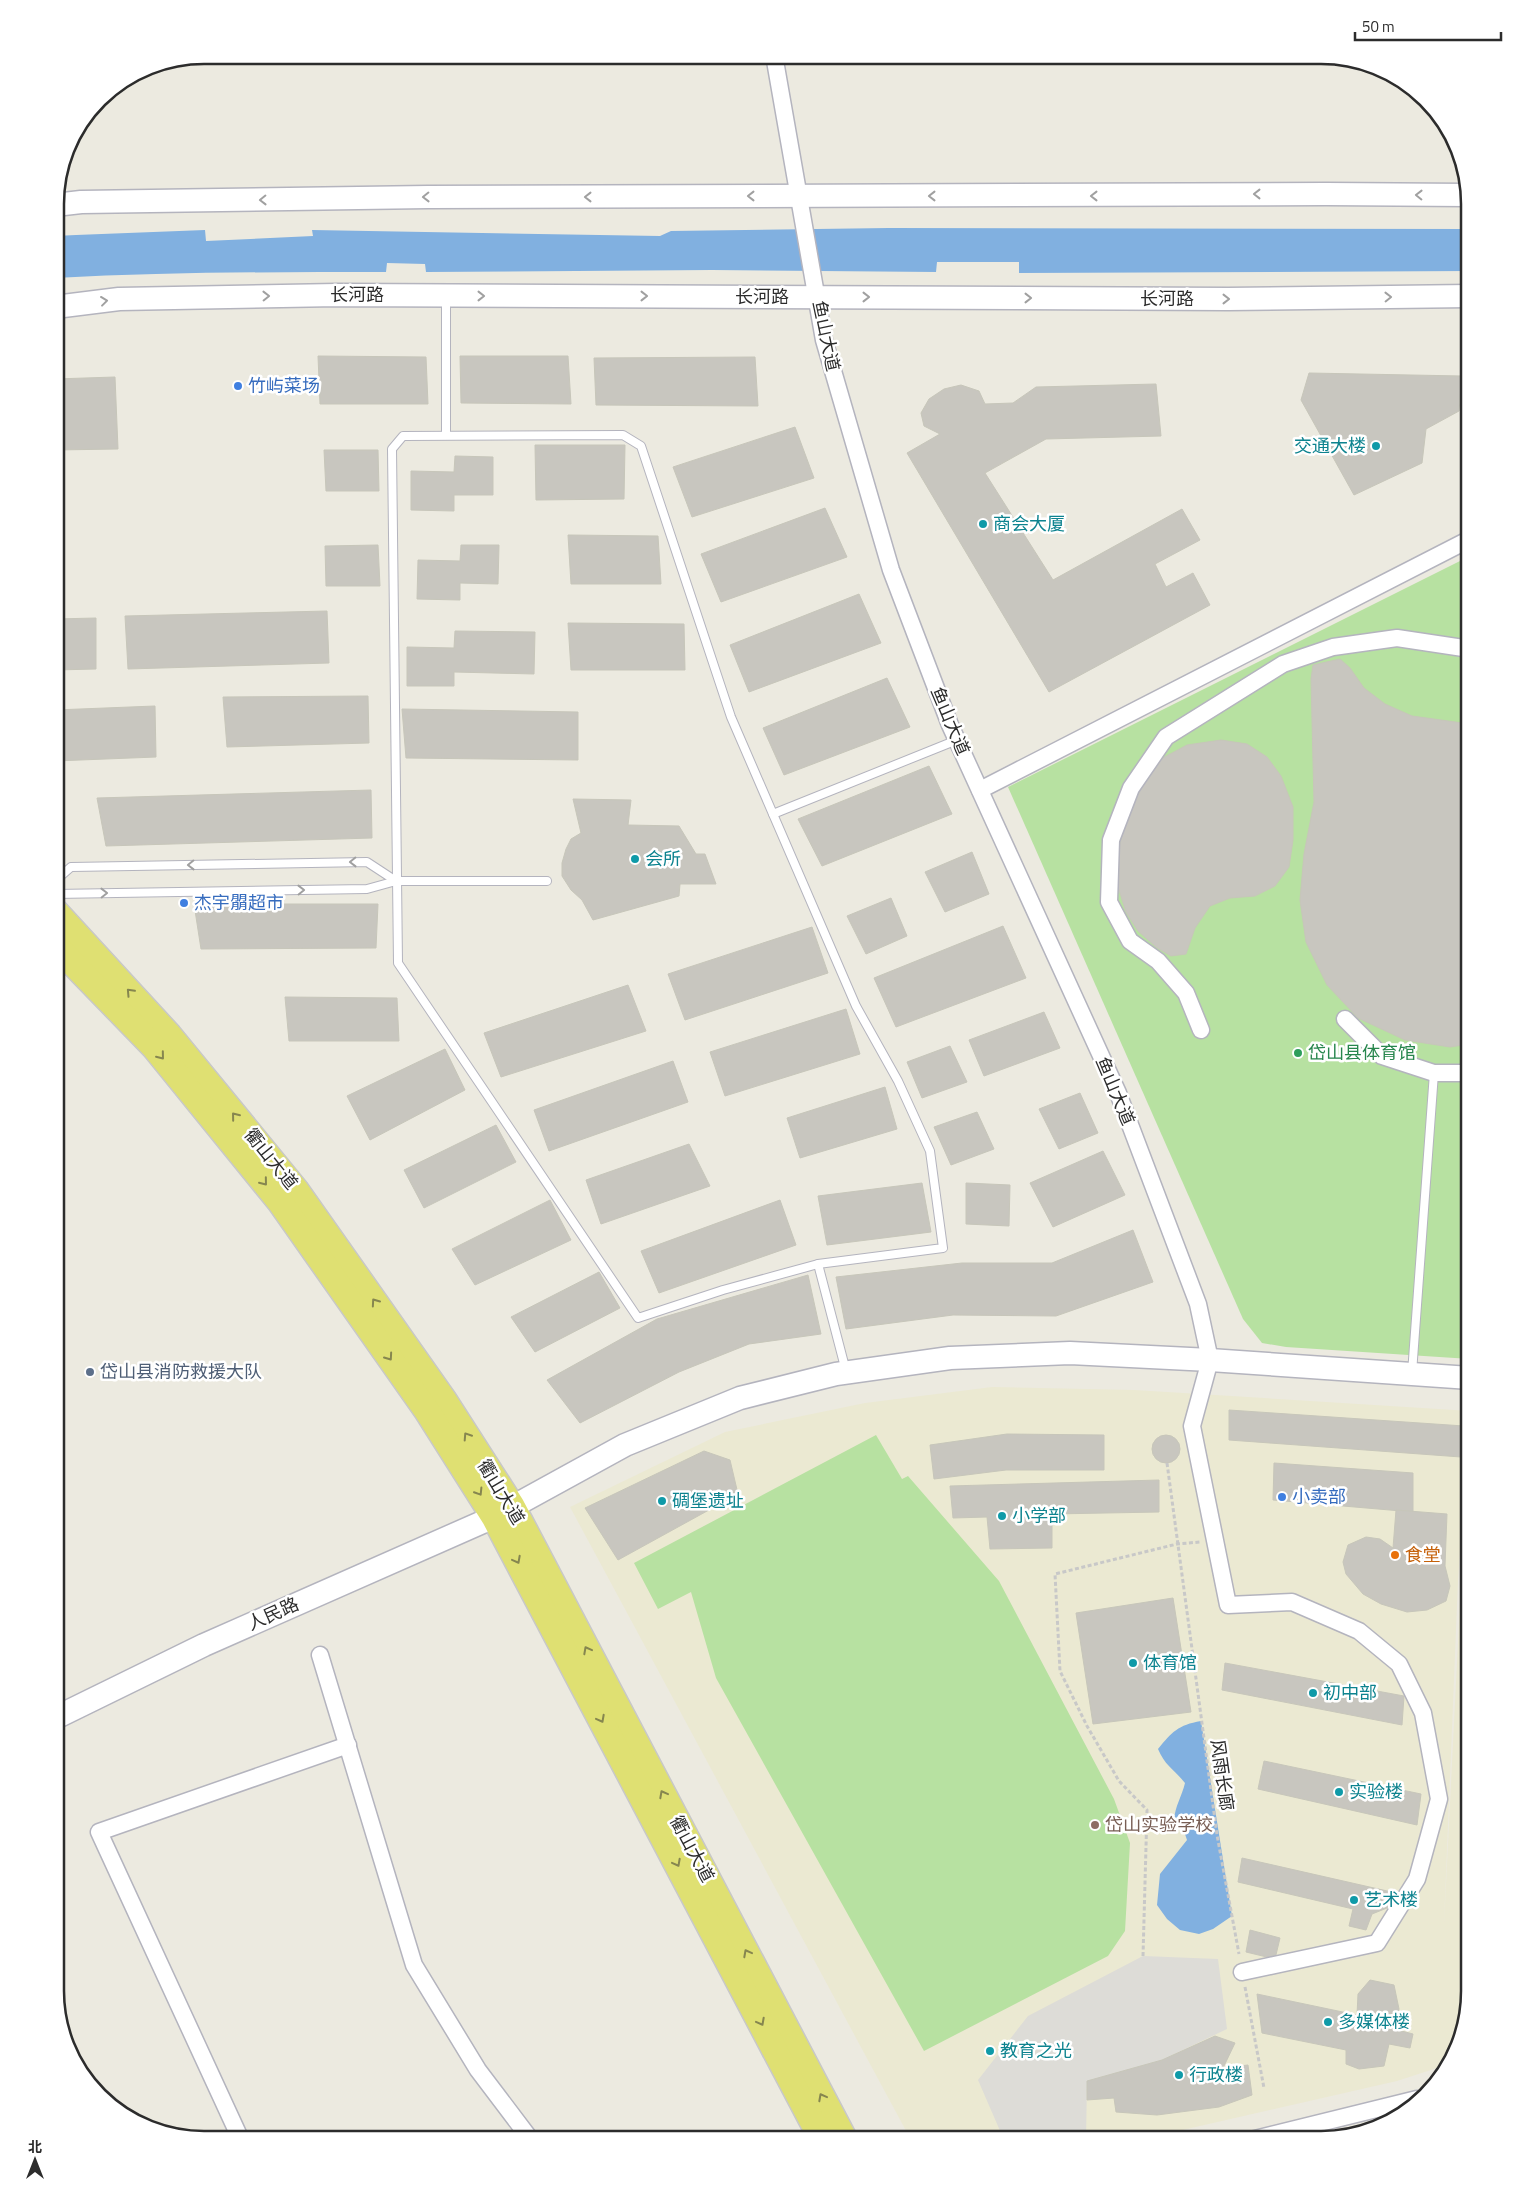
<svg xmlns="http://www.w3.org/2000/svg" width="1525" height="2195" font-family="'Titillium Web','Noto Sans SC',sans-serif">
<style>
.education{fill:#ebe9d2;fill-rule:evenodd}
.pitch{fill:#b7e1a1}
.plaza{fill:#dddcd7}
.water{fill:#81b0e0}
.building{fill:#c8c6bf;stroke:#c7c6ba}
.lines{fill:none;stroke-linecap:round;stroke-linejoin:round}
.lane-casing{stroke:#b4b4be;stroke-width:10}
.street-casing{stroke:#b4b4be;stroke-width:19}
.secondary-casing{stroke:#b4b4be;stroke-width:25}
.primary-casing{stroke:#c8c8c8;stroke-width:28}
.path{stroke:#c8c8c8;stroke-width:3;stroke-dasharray:4 2.5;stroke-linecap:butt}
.lane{stroke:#fff;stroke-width:8}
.street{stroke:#fff;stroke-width:16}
.secondary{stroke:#fff;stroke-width:22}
.primary{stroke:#dfe072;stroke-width:25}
.oneway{stroke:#a0a0a0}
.oneway2{stroke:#86864f}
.shop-dot{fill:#3f7fe0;stroke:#fff;stroke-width:2}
.culture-dot{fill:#0f9aa8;stroke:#fff;stroke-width:2}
.leisure-dot{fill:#2e9e5b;stroke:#fff;stroke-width:2}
.service-dot{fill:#5c6f8a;stroke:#fff;stroke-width:2}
.food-dot{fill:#e8710a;stroke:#fff;stroke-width:2}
.education-dot{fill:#8d6e63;stroke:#fff;stroke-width:2}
.labels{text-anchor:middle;stroke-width:5;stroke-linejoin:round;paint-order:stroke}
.street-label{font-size:18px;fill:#2c2c2c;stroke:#fff}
.shop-label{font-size:18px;fill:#366cbe;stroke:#fff;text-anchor:start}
.culture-label{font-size:18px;fill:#0d838f;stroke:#fff;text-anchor:start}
.leisure-label{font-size:18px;fill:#27864d;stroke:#fff;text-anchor:start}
.service-label{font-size:18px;fill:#4e5e75;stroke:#fff;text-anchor:start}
.food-label{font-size:18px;fill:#c56008;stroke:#fff;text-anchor:start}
.education-label{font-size:18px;fill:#785e54;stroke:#fff;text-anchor:start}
.rim{fill:none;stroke:#2c2c2c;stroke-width:2.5}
</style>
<rect width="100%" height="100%" fill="#eceae0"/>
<path class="education" d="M992 1387 1135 1390 1470 1411V1992L1458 2037 1449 2046 1437 2068 1397 2081 1139 2140H911L570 1507 725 1432 865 1403ZM1466 1461 1467 1462 1444 1924 1458 1581Z"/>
<g class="pitch">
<polygon points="1470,556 1470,1359 1286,1347 1262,1343 1243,1319 1008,787"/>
<polygon points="876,1435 902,1479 908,1476 999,1581 1114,1799 1130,1843 1125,1931 1108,1956 924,2051 716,1678 691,1592 658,1609 634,1563"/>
</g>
<polygon class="plaza" points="1143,1956 1218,1959 1227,2029 1162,2060 1087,2081 1086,2140 1004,2140 978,2080 1028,2016"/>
<g class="water">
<path d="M889 228 1470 229V271L1019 273V262H937L936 272 712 270 426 272 425 264 387 263 386 272C276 272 166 272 55 278V236L76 235 205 230 206 241 313 236 312 230 660 236 671 231Z"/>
<path d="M1201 1721 1232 1916 1213 1929 1199 1934 1180 1930 1167 1919 1157 1905 1160 1874 1187 1840 1183 1828 1174 1820C1175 1806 1182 1796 1185 1783 1174 1769 1165 1766 1158 1749 1172 1732 1178 1725 1201 1721Z"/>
</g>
<g class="building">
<polygon points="318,356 426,357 428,404 320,404"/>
<polygon points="460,356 568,356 571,404 461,403"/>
<polygon points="755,357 758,406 596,405 594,358"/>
<polygon points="1309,373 1462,376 1459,411 1426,429 1422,463 1354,495 1301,400"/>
<polygon points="115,377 118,449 55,450 55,379"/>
<polygon points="1156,384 1161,436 1046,439 985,473 1053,580 1182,509 1200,540 1155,564 1166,587 1193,573 1210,605 1049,692 907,453 940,434 924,426 921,413 929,399 944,389 961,385 979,391 985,404 1013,403 1036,387"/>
<polygon points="795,427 814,478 692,517 673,467"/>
<polygon points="535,445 625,445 624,499 536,500"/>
<polygon points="324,450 378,450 379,491 326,491"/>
<polygon points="455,456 493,457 493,495 454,495 454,511 411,510 411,471 454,472"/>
<polygon points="825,508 847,557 721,602 701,554"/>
<polygon points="568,535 658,536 661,584 571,584"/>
<polygon points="378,545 380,586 326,586 325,546"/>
<polygon points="461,545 499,545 498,584 460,583 460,600 417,599 418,560 460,561"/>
<polygon points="859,594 881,643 749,692 730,645"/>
<polygon points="327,611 329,663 128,669 125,616"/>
<polygon points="96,618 96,669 55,670 55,619"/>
<polygon points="568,623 684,624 685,670 571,670"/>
<polygon points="455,631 535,632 534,674 454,672 454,686 407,686 407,647 454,648"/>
<polygon points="1340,659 1350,668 1364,688 1385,704 1412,716 1470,724 1470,1044 1450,1047 1405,1040 1358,1018 1327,985 1306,942 1300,900 1304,854 1314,802 1311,679 1313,665"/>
<polygon points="887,678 910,727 784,775 763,728"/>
<polygon points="368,696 369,743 227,747 223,697"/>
<polygon points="155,706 156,757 55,761 55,710"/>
<polygon points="402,709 578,712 578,760 406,758"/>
<polygon points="1221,740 1247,744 1267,757 1281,776 1293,807 1293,840 1289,867 1275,886 1255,896 1230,898 1210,906 1195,928 1186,954 1171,956 1156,947 1138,931 1126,912 1118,887 1117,856 1127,816 1140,784 1159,760 1187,745"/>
<polygon points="929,766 952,814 822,866 798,819"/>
<polygon points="371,790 372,838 106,846 97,798"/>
<polygon points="573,799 631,800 628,825 679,826 696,854 705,854 716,884 680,884 679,896 593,920 582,900 571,890 562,876 562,863 566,849 571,839 581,833"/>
<polygon points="972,852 989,894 945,912 925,872"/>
<polygon points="891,898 907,936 866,954 847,916"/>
<polygon points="194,904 378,904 376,948 201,949"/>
<polygon points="1003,926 1026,978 896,1027 874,978"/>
<polygon points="812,927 828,973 685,1020 668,974"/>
<polygon points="628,985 646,1031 501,1077 484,1033"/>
<polygon points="285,997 397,998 399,1041 289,1041"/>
<polygon points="846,1009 860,1054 725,1096 710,1052"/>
<polygon points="1044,1012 1060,1048 984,1076 969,1040"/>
<polygon points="950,1046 967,1082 922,1098 907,1062"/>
<polygon points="445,1049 465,1090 370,1140 347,1096"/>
<polygon points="673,1061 688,1102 549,1151 534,1110"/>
<polygon points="885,1087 897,1129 800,1158 787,1118"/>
<polygon points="1080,1093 1098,1133 1059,1149 1039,1109"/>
<polygon points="977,1112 994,1149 951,1165 934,1127"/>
<polygon points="496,1125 516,1162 424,1208 404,1170"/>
<polygon points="689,1144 710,1186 601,1224 586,1180"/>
<polygon points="1103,1151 1125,1195 1053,1227 1030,1183"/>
<polygon points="922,1183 931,1232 827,1245 818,1196"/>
<polygon points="966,1183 1010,1185 1009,1226 966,1224"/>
<polygon points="550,1200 571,1240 475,1285 452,1249"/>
<polygon points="780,1200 796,1245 659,1293 641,1251"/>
<polygon points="1133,1230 1153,1282 1056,1316 953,1315 846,1329 836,1277 962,1263 1052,1263"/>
<polygon points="599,1272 620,1308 535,1352 511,1317"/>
<polygon points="808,1275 821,1334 749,1344 679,1372 580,1423 547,1380 657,1319"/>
<polygon points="1229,1410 1464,1426 1461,1457 1229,1440"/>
<polygon points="1007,1434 1104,1435 1104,1470 1006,1470 934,1479 930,1445"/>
<circle cx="1166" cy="1449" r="14"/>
<polygon points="704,1451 730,1460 738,1494 618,1560 585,1508"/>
<polygon points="1274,1463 1413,1473 1413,1512 1273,1500"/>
<polygon points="1159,1480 1159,1512 1052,1514 1052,1548 990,1549 987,1517 953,1518 950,1486"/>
<polygon points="1396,1510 1447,1514 1445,1566 1450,1586 1446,1601 1427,1610 1407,1612 1381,1604 1363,1594 1346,1574 1343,1562 1348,1545 1366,1537 1380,1539 1393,1548"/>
<polygon points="1173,1598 1191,1712 1093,1724 1076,1613"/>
<polygon points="1225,1663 1404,1696 1402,1725 1222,1690"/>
<polygon points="1264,1761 1421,1794 1417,1825 1258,1789"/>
<polygon points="1242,1858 1396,1893 1387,1908 1372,1914 1366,1930 1349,1926 1353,1909 1238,1882"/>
<polygon points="1250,1930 1280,1938 1275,1959 1246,1952"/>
<polygon points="1370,1980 1394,1985 1399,2009 1394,2029 1413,2034 1410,2048 1389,2044 1384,2066 1359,2069 1346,2064 1346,2050 1262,2033 1257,1994 1357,2015 1358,1994"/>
<polygon points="1215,2036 1235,2043 1223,2068 1248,2065 1252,2095 1219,2107 1157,2115 1116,2112 1114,2098 1087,2100 1087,2081 1162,2060"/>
</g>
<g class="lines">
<defs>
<g id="lane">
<polyline points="446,297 446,435"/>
<polygon points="623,435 641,446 731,717 856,1006 898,1081 930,1151 943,1248 818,1264 723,1290 638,1318 398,963 392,449 403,436"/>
<polyline points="773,814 957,740"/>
<polyline points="55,881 71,867 367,862 396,881"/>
<polyline points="55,894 367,889 396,881 547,881"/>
<polyline points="818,1264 846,1371"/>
<polyline points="1412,1373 1434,1073"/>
</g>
<g id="street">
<polyline points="774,55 824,340 891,570 950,725 1118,1093 1198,1304 1210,1360 1192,1426 1228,1605 1292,1602 1359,1631 1399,1664 1423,1713 1439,1799 1417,1879 1377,1943 1242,1972"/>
<polyline points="980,790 1470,539"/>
<polyline points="1345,1019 1382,1056 1434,1073 1470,1073"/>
<polyline points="1201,1030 1186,993 1158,961 1130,941 1109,902 1111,840 1131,788 1166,737 1283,664 1333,647 1397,638 1470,649"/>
<polyline points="320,1655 414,1965 478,2070 531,2140"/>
<polyline points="241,2140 99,1832 348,1745"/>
<polyline points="1251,2140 1417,2099"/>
</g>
<g id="secondary">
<polyline points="55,205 81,202 428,197 1326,194 1468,195"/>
<polyline points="55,307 119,299 337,295 1228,299 1470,296"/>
<polyline points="55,1718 204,1645 494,1517 625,1445 740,1398 836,1374 950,1358 1070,1353 1210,1360 1470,1378"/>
</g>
<g id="primary">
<polyline points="55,911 169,1035 296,1190 444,1400 512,1506 845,2140"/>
<polyline points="55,945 154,1047 280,1202 427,1411 494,1517 822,2140"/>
</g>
</defs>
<use href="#lane" class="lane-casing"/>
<use href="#street" class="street-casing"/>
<use href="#secondary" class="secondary-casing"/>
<use href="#primary" class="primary-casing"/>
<g class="path">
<polyline points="1167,1463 1217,1835 1239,1954"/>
<polyline points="1143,1956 1147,1810 1119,1781 1087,1726 1060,1671 1055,1574 1177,1544 1200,1542"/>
<polyline points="1245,1987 1264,2088"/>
</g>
<use href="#lane" class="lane"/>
<use href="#street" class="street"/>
<use href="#secondary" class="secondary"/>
<use href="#primary" class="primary"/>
</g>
<defs><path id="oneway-chevron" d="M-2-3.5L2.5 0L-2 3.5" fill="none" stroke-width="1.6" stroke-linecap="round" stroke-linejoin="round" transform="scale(1.25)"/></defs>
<g class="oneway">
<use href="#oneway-chevron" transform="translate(1257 194) rotate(180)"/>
<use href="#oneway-chevron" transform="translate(1419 195) rotate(-179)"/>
<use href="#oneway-chevron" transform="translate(751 196) rotate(180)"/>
<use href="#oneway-chevron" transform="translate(932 196) rotate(180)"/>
<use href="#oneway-chevron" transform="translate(1094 196) rotate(180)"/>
<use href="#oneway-chevron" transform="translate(426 197) rotate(179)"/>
<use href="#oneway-chevron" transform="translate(588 197) rotate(180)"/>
<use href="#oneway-chevron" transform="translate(263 200) rotate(179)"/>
<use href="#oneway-chevron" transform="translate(266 296) rotate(-1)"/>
<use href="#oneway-chevron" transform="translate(481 296)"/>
<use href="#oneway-chevron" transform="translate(644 296)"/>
<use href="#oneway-chevron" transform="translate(866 297)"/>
<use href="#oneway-chevron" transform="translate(1388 297) rotate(-1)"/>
<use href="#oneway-chevron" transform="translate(1028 298)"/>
<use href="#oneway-chevron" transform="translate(1226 299)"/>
<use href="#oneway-chevron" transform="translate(104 301) rotate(-7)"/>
<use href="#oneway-chevron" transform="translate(353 862) rotate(179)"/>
<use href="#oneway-chevron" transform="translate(191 865) rotate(179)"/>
<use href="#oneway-chevron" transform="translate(301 890) rotate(-1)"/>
<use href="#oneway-chevron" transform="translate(104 893) rotate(-1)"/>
</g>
<g class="oneway2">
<use href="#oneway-chevron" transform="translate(130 992) rotate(-133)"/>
<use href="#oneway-chevron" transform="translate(161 1056) rotate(51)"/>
<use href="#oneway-chevron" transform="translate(235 1116) rotate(-129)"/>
<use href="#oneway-chevron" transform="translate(264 1182) rotate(51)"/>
<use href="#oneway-chevron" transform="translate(375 1302) rotate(-125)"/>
<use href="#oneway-chevron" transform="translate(389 1357) rotate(55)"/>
<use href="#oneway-chevron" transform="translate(467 1436) rotate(-123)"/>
<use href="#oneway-chevron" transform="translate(479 1492) rotate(58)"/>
<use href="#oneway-chevron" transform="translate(517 1560) rotate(62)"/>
<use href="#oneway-chevron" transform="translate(587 1650) rotate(-118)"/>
<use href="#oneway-chevron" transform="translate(601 1719) rotate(62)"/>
<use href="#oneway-chevron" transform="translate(663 1794) rotate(-118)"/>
<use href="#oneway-chevron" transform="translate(677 1863) rotate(62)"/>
<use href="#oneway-chevron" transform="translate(747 1953) rotate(-118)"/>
<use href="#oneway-chevron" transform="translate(761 2022) rotate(62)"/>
<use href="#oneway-chevron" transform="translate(822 2097) rotate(-118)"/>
</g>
<g class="shop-dot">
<circle cx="238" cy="386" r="5"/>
<circle cx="184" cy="903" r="5"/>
<circle cx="1282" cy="1497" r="5"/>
</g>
<g class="culture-dot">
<circle cx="1376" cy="446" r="5"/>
<circle cx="983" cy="524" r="5"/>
<circle cx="635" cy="859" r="5"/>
<circle cx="662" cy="1501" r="5"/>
<circle cx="1002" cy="1516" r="5"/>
<circle cx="1133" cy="1663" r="5"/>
<circle cx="1313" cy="1693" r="5"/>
<circle cx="1339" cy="1792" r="5"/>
<circle cx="1354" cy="1900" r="5"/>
<circle cx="1328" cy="2022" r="5"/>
<circle cx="990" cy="2051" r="5"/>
<circle cx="1179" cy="2075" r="5"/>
</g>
<circle class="leisure-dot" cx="1298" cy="1053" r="5"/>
<circle class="service-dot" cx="90" cy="1372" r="5"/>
<circle class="food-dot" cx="1395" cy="1555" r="5"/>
<circle class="education-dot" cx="1095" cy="1825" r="5"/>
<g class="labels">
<g class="street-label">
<text x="357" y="301">长河路</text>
<text x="762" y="303">长河路</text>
<text x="1167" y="305">长河路</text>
<text transform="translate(826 336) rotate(78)" y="6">鱼山大道</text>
<text transform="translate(950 721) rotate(67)" y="6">鱼山大道</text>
<text transform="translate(1115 1091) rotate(67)" y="6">鱼山大道</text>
<text transform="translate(271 1159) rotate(51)" y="6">衢山大道</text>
<text transform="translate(501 1492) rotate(59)" y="6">衢山大道</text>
<text transform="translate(273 1614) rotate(-24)" y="6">人民路</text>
<text transform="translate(1222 1775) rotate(82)" y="6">风雨长廊</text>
<text transform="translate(692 1849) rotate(62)" y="6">衢山大道</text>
</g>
<g class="shop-label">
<text x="248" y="392">竹屿菜场</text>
<text x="194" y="909">杰宇朤超市</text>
<text x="1292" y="1503">小卖部</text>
</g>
<g class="culture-label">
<text x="1366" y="452" text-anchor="end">交通大楼</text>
<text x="993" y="530">商会大厦</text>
<text x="645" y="865">会所</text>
<text x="672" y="1507">碉堡遗址</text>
<text x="1012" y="1522">小学部</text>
<text x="1143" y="1669">体育馆</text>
<text x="1323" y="1699">初中部</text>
<text x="1349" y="1798">实验楼</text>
<text x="1364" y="1906">艺术楼</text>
<text x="1338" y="2028">多媒体楼</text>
<text x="1000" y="2057">教育之光</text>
<text x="1189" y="2081">行政楼</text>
</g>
<g class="leisure-label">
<text x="1308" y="1059">岱山县体育馆</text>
</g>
<g class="service-label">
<text x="100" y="1378">岱山县消防救援大队</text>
</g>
<g class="food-label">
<text x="1405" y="1561">食堂</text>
</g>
<g class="education-label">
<text x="1105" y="1831">岱山实验学校</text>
</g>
</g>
<path d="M0 0H1525V2195H0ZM204 64H1321A140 140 0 0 1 1461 204V1991A140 140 0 0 1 1321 2131H204A140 140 0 0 1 64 1991V204A140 140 0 0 1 204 64Z" fill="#fff" fill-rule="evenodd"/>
<path class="rim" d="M204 64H1321A140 140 0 0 1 1461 204V1991A140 140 0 0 1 1321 2131H204A140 140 0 0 1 64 1991V204A140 140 0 0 1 204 64Z"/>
<g transform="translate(35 2160)" stroke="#ffffff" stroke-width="4" paint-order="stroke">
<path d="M0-4L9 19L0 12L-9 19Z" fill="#2c2c2c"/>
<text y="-8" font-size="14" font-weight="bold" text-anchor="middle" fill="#2c2c2c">北</text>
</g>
<path d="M1355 32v8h146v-8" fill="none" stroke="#2c2c2c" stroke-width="2.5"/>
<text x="1362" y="32" font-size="15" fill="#2c2c2c" stroke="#ffffff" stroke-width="4" paint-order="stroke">50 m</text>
</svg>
